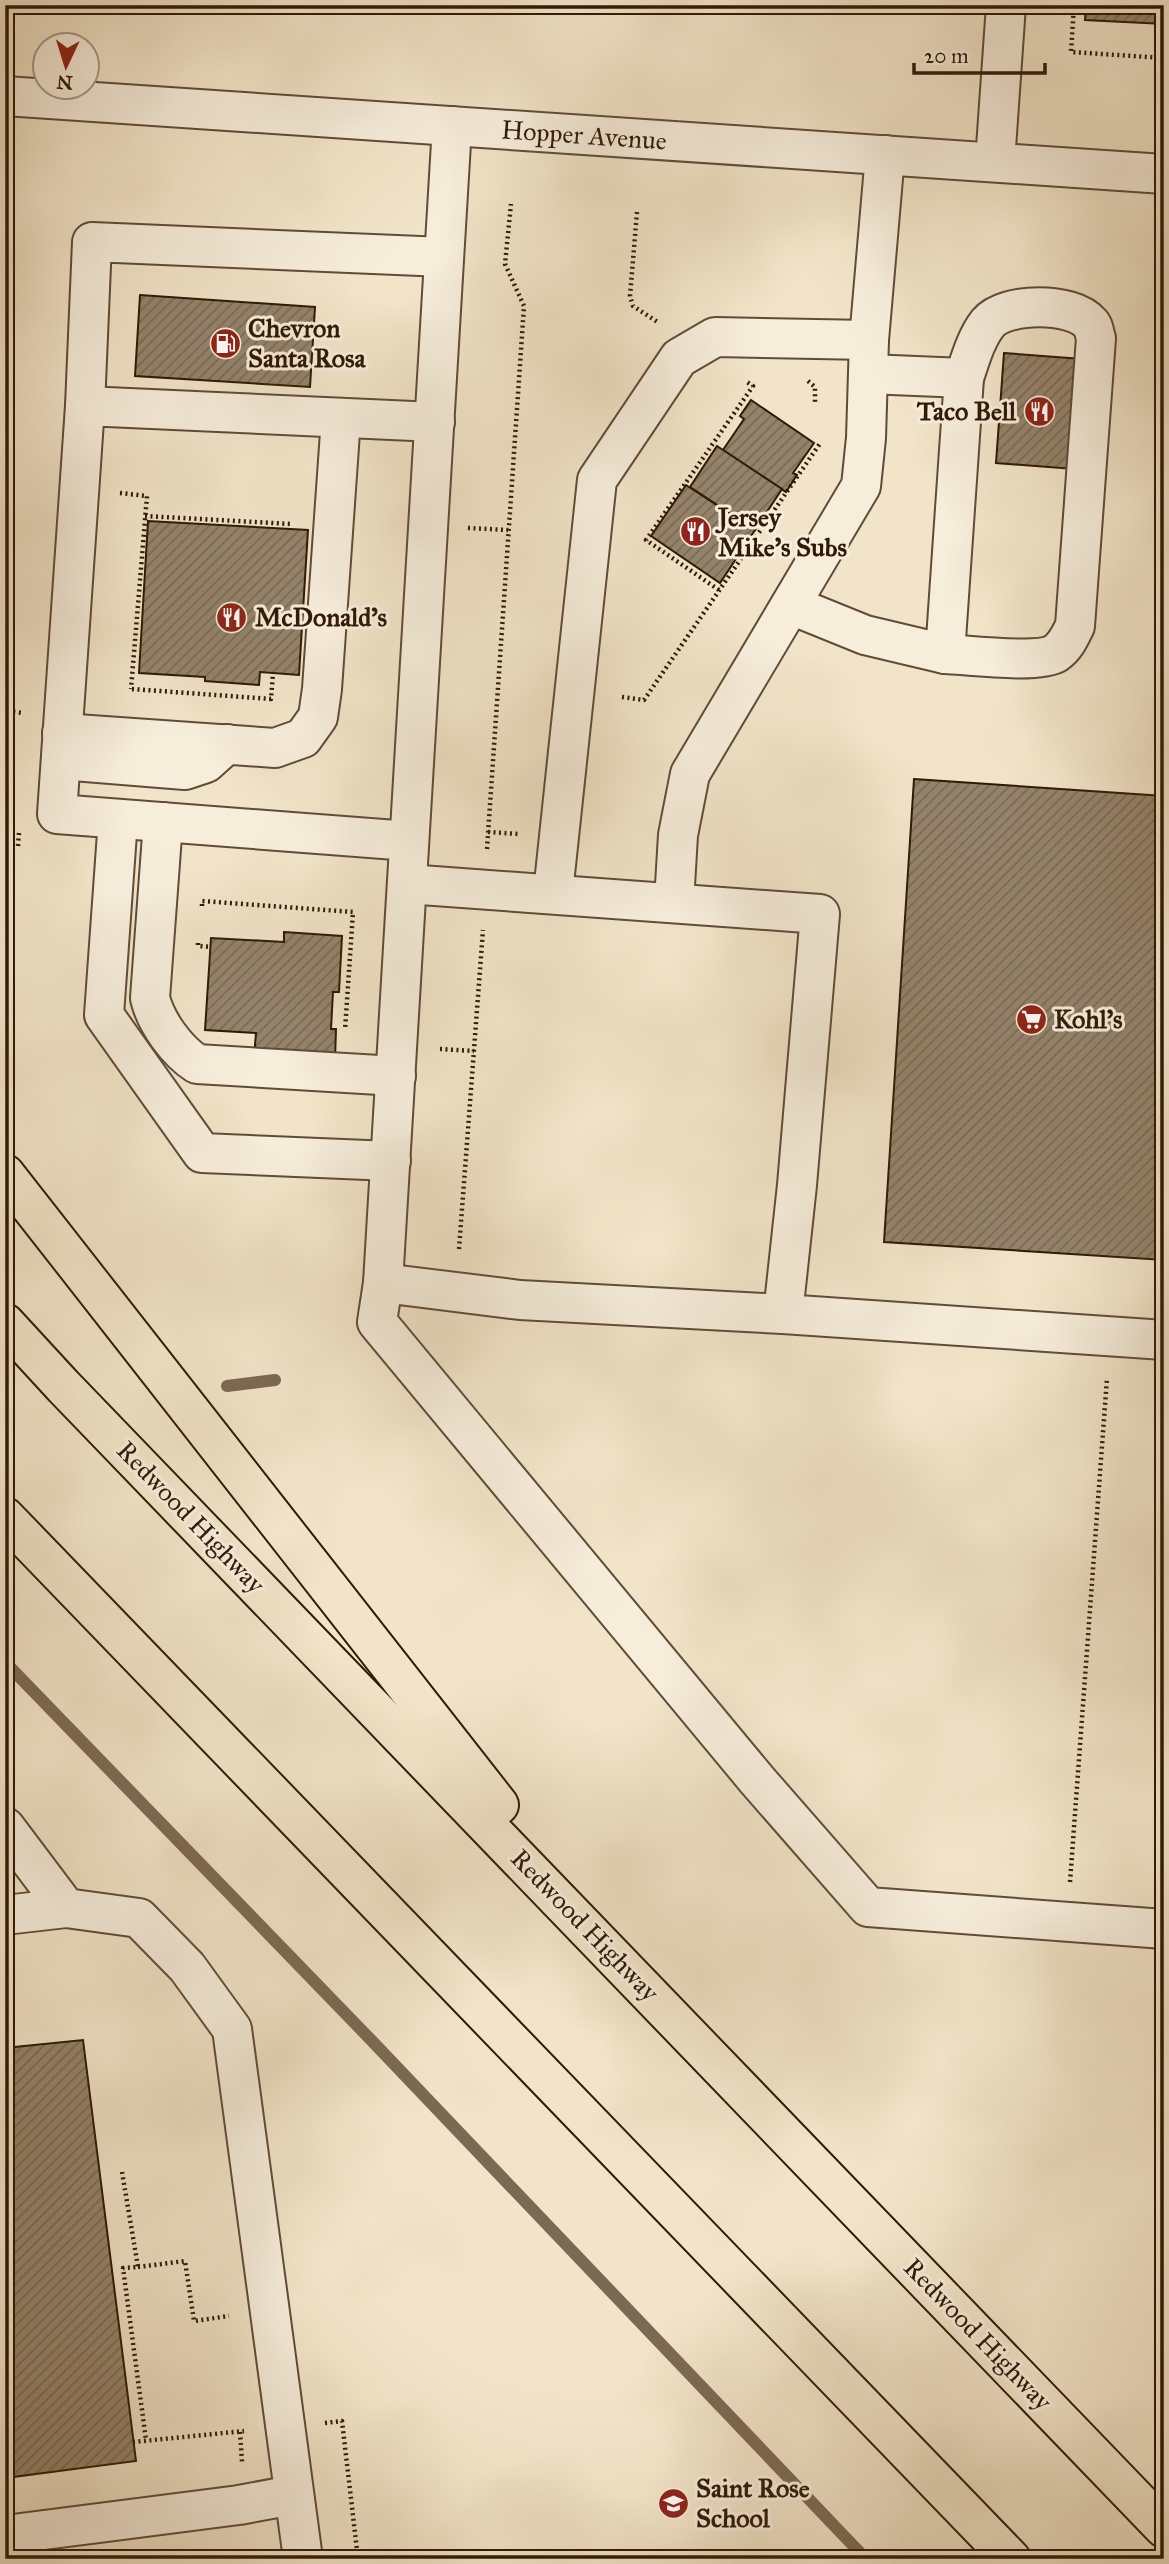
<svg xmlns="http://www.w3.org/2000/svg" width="1169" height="2564" font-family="'IM FELL Great Primer',serif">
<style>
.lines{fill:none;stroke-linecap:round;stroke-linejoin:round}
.stream{stroke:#7c6953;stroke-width:12}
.building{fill:url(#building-hatch);stroke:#301906;stroke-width:2}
.minor-casing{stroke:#604c36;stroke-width:42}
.highway-casing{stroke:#301906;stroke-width:42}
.path{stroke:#301906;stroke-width:4.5;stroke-dasharray:2 3.5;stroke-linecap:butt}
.minor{stroke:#f6eddb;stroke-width:38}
.highway{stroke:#f1e4c8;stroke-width:38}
.labels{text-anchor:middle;stroke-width:6;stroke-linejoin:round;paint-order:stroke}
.street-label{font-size:26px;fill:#301906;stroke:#f6eddb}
.poi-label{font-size:26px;font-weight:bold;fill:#301906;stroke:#f6eddb;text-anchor:start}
</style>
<defs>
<pattern id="building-hatch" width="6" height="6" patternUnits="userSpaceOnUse" patternTransform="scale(1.75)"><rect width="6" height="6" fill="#94836b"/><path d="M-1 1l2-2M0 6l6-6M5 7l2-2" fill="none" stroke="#796a56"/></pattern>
</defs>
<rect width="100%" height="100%" fill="#f1e4c8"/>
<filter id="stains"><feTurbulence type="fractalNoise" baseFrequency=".00286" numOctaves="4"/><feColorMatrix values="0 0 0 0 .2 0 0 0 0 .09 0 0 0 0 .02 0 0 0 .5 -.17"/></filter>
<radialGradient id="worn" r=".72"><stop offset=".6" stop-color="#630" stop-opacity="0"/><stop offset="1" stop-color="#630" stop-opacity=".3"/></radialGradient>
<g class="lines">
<g class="stream">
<polyline points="227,1386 275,1380"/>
<polyline points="5,1662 372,2041 866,2559"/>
</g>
</g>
<g class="building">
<polygon points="679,5 761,5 761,11"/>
<polygon points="1086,5 1164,5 1164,24 1085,20"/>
<polygon points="140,295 315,307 310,387 135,376"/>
<polygon points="1004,353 1082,359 1074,469 996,463"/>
<polygon points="751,400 814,443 793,473 797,475 786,492 723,450 744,419 740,416"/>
<polygon points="717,446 782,489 755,530 690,487"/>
<polygon points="686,485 755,530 720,583 651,536"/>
<polygon points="148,521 308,530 299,675 260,672 259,685 205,681 205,677 139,673"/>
<polygon points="914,779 1164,796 1164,1260 884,1242"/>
<polygon points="284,932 342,936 339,992 333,992 331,1029 336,1029 335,1060 254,1057 256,1033 205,1030 211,938 284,942"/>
<polygon points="83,2040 136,2461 5,2478 5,2048"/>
</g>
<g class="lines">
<defs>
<g id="minor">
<polyline points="5,96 1164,174"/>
<polyline points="995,162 1006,5"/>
<polyline points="85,406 92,242 444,257"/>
<polyline points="791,605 865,635 945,654 964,378 868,374"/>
<path d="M945 654C968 655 1039 664 1056 653 1066 646 1070 636 1075 626L1096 338C1094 333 1094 326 1090 323 1073 302 1005 302 988 323 976 338 970 360 964 378"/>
<polyline points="62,733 275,748 303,738 318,717 322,689 341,418"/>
<polyline points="61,760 185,770 206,763 227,744"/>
<polyline points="118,819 104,1015 202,1153 391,1161"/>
<path d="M163 822 150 998C156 1023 177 1051 197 1064L396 1076"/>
<polyline points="409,841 57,814 85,406 435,422"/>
<polyline points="407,884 820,914 797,1185 783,1314 1164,1340"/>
<polyline points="553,893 597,480 679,358 715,337 869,340"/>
<polyline points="674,902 678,835 690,774 861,486 866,438 869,340 885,155"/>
<polyline points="383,1283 452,126"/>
<polyline points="783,1314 520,1300 383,1283 377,1322 757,1780 868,1907 1164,1929"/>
<polyline points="5,1827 66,1908 139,1918 187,1967 232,2029 303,2559"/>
<polyline points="5,1915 66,1908"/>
<polyline points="5,2535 239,2505 293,2495"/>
</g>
<g id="highway">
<polyline points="5,1174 499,1805"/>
<polyline points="5,1323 63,1386 1164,2528"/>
<polyline points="5,1517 1011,2559"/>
</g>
</defs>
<use href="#minor" class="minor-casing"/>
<use href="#highway" class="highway-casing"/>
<g class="path">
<polyline points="1074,5 1071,52 1164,58"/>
<polyline points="637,212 630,296 633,306 659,323"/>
<polyline points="808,381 815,387 815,403"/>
<polyline points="120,493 147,496 131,689"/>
<polyline points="145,516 291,524"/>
<polyline points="468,528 508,530"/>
<polyline points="719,590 646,540 753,386 747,382"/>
<polyline points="132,689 271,699 273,673"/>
<polyline points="622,697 644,700 821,442"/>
<polyline points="5,755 8,711 23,713"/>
<polyline points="5,803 15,804"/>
<polyline points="488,832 519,834"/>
<polyline points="18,846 19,833"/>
<polyline points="487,849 524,306 505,264 511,204"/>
<polyline points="202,906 202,901 353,912 345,1030"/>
<polyline points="198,943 198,946 211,947"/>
<polyline points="440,1049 474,1051"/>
<polyline points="459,1249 483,930"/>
<polyline points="1070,1882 1107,1378"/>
<polyline points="122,2172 138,2267 123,2268 146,2440"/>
<polyline points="138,2267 185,2261 194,2321 229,2316"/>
<polyline points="325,2423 342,2421 358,2559"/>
<polyline points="240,2432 242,2462"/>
<polyline points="133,2442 244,2431"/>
</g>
<use href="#minor" class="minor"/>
<use href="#highway" class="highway"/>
</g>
<defs>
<symbol id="fuel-disc" viewBox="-11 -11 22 22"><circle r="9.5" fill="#8f2418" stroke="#f6eddb"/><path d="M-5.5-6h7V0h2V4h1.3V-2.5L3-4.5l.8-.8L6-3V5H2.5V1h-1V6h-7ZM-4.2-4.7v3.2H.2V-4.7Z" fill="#fff"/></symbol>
<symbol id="restaurant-disc" viewBox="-11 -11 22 22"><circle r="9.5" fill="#8f2418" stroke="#f6eddb"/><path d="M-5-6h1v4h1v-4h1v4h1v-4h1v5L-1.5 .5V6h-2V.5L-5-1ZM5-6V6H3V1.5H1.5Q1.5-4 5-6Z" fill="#fff"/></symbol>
<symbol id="supermarket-disc" viewBox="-11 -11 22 22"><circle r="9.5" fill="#8f2418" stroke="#f6eddb"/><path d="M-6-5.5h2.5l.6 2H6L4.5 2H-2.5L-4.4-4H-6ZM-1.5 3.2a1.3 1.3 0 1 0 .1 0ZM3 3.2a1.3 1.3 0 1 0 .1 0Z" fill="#fff"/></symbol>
<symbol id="school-disc" viewBox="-11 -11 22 22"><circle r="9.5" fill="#8f2418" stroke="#f6eddb"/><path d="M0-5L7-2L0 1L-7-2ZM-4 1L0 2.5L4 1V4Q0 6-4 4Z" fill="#fff"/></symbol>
</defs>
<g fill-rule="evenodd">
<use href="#fuel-disc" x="208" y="326" width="35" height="35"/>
<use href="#restaurant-disc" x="1022" y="394" width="35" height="35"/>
<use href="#restaurant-disc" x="678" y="514" width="35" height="35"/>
<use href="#restaurant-disc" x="214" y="600" width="35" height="35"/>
<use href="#supermarket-disc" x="1014" y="1002" width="35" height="35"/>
<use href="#school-disc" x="656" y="2486" width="35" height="35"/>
</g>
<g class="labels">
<g class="street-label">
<text transform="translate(584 135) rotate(4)" y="9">Hopper Avenue</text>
<text transform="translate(191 1517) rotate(46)" y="9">Redwood Highway</text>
<text transform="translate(585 1925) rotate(46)" y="9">Redwood Highway</text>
<text transform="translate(978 2334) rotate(46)" y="9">Redwood Highway</text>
</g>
<g class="poi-label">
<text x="248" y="337">Chevron<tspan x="248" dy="30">Santa Rosa</tspan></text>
<text x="1016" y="420" text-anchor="end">Taco Bell</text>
<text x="718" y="526">Jersey<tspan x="718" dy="30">Mike's Subs</tspan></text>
<text x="255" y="626">McDonald's</text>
<text x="1054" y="1028">Kohl's</text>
<text x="696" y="2497">Saint Rose<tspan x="696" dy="30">School</tspan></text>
</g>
</g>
<rect width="1169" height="2564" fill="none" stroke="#f1e4c8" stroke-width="28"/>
<rect x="7" y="7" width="1155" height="2550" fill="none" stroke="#301906" stroke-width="3.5"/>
<rect x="14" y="14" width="1141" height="2536" fill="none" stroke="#301906" stroke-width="2"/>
<g transform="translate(66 66) rotate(184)"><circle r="33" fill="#f6eddb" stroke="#a79886" stroke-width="2"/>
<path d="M0-5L12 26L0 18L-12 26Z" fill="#8f2418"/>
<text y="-10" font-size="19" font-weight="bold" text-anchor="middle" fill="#301906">N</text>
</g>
<path d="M914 63v10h131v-10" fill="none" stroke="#301906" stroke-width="3.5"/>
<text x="924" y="63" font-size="21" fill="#301906" stroke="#f6eddb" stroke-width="5" paint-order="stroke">20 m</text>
<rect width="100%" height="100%" filter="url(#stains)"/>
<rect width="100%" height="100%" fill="url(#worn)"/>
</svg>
